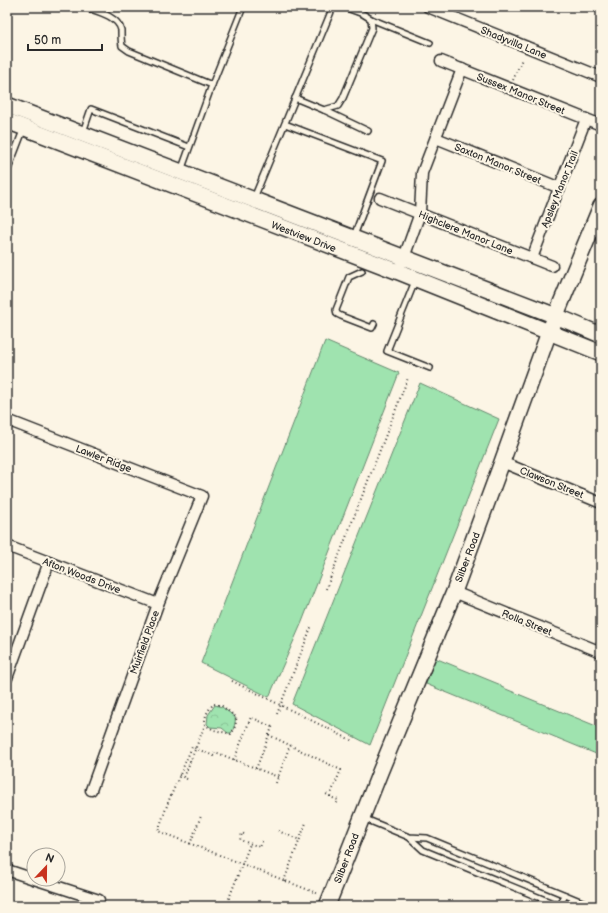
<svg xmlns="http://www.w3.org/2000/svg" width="608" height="913" font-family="'Balsamiq Sans',sans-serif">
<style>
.green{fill:#9fe3af;stroke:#65876d}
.park{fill:url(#park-crowns);stroke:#65876d}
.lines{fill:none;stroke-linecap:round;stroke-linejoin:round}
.lane-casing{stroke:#2b2b2b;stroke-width:8}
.street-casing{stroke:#2b2b2b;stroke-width:13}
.secondary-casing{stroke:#2b2b2b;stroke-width:18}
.path{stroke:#2b2b2b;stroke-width:2;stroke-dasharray:1 3;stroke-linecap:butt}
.lane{stroke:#fcf5e5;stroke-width:5}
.street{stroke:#fcf5e5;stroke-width:10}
.secondary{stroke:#fcf5e5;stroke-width:15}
.labels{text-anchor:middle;stroke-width:4;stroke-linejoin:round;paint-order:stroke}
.street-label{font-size:10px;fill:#2b2b2b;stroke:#fcf5e5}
</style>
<defs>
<pattern id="park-crowns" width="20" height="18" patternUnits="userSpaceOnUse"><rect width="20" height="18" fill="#9fe3af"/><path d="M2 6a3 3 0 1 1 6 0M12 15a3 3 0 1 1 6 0" fill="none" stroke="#89c397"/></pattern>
</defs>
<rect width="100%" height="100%" fill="#fcf5e5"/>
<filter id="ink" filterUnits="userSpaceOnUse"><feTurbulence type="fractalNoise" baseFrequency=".025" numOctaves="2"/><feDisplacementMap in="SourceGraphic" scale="8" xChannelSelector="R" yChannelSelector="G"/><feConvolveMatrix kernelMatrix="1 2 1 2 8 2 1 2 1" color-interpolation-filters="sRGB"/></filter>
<g filter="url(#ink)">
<g class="green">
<polygon points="325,341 399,373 302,622 269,697 201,663"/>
<polygon points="420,383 499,419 370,745 292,704"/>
<polygon points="435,658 501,685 501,687 601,728 601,756 426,684"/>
</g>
<path class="park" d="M215 705 222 707 235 717C236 722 234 729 231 733H228L222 728 210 727 207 724 208 715Z"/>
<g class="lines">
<defs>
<g id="lane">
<path d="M85 7C96 11 118 16 121 30 121 35 121 41 122 46L129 51 212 85"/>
<polyline points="371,19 430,43"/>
<polyline points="295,98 324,110 338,106 343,98 372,28 371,19 363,14 344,7"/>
<polyline points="324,110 368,131"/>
<polyline points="285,124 382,161 354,236"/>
<polyline points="83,132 91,109 189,147"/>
<polyline points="181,171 212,85 243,7"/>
<polyline points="7,172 24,128"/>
<polyline points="7,186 7,187"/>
<polyline points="254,198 333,7"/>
<polyline points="362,271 349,277 336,310 337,314 341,316 372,328 374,324"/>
<polyline points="415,281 387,351 430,368"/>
<polyline points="363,818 409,837 427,838 592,906"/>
<polyline points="409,837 423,850 560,906 565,895"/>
</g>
<g id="street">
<polyline points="428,7 601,77"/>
<polyline points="441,61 601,125"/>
<polyline points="436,138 560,188"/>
<polyline points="380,198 552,266"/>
<polyline points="532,258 586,119"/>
<polyline points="402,263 420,213 422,173 462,69"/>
<polyline points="7,420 202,496 158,604 91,790"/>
<polyline points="502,462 601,503"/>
<polyline points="7,546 158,604"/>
<polyline points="454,592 601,652"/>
<polyline points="7,678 49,562"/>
<polyline points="7,870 34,879"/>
<polyline points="34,879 99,900"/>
</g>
<g id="secondary">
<polyline points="7,105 556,316 601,335"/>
<polyline points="7,121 399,272 601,353"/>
<polyline points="327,906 380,772 454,592 502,462 549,332 601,206"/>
</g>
</defs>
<use href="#lane" class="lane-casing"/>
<use href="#street" class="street-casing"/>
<use href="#secondary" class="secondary-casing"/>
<g class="path">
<polyline points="513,80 522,59"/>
<polyline points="326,589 408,378"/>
<polyline points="232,681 353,741"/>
<path d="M214 704 222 706 236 717C237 722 234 731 231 734L214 730 205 725C204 717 208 709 214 704Z"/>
<polyline points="277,714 312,625"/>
<polyline points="269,735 273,725"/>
<polyline points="234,760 251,717 272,727"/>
<polyline points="256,769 269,735 341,770 330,796 326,794"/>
<polyline points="179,775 189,780"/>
<polyline points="184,777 205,725"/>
<polyline points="278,777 215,752 214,756 192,747 169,800 158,831 319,894"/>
<polyline points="276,783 290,745"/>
<polyline points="330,796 330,797 338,800 336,806"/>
<polyline points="278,831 300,840"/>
<polyline points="244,834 242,833 240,840 260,847 262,842 259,841"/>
<polyline points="190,844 201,816"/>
<polyline points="284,881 306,823"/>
<polyline points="226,906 250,844"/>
</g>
<use href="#lane" class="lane"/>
<use href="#street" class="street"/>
<use href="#secondary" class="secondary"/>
</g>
</g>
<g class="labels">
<g class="street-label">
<text transform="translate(514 42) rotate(22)" y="4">Shadyvilla Lane</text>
<text transform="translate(521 93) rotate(22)" y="4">Sussex Manor Street</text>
<text transform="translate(498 163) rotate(22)" y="4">Saxton Manor Street</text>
<text transform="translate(559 189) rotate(-68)" y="4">Apsley Manor Trail</text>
<text transform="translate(466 232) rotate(22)" y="4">Highclere Manor Lane</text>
<text transform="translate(304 236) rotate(21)" y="4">Westview Drive</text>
<text transform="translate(104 458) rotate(21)" y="4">Lawler Ridge</text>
<text transform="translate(552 482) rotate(22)" y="4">Clawson Street</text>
<text transform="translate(467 557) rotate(-69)" y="4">Silber Road</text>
<text transform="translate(82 575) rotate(21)" y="4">Afton Woods Drive</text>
<text transform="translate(527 622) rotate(22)" y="4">Rolla Street</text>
<text transform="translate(144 642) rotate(-70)" y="4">Muirfield Place</text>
<text transform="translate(346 858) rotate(-69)" y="4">Silber Road</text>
</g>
</g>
<rect width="608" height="913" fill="none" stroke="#fcf5e5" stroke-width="24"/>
<rect x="12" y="12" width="584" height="889" fill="none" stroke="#2b2b2b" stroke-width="1.5" filter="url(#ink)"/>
<g transform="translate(46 867) rotate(22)"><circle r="19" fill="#fcf5e5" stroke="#a8a49b"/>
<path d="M0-3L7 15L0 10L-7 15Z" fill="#c8321e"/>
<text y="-6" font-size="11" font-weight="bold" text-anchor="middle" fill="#2b2b2b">N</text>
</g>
<path d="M28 44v6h74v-6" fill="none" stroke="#2b2b2b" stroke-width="2"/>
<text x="34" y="44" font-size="12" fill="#2b2b2b" stroke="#fcf5e5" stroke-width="3" paint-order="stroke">50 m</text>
</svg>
